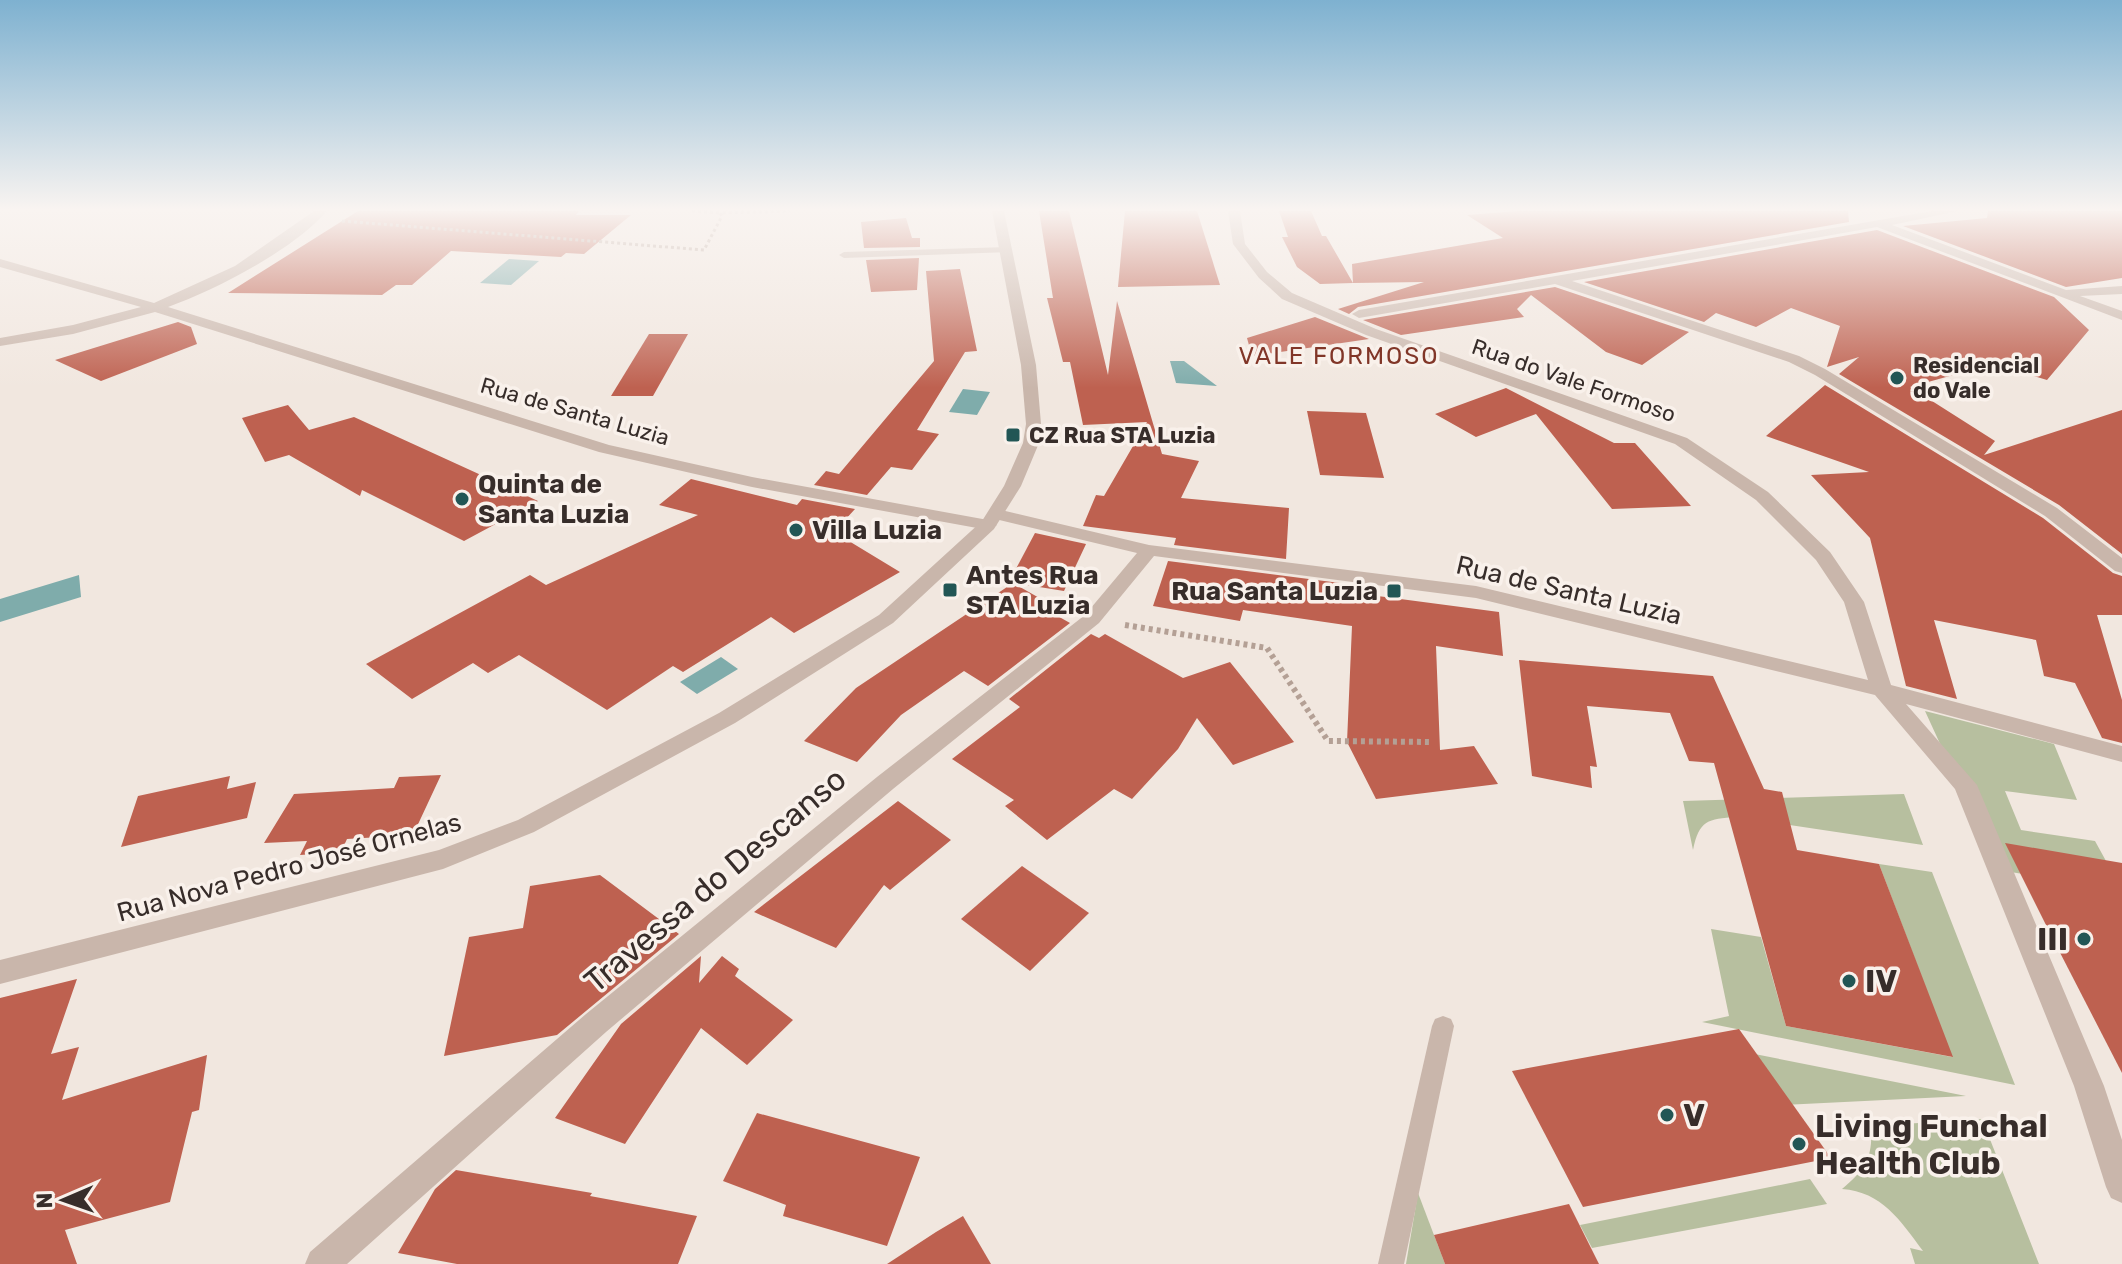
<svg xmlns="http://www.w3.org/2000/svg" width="2122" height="1264" font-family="Rubik,sans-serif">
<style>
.green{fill:#b7bf9f}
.water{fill:#7facab}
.building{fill:#be6150}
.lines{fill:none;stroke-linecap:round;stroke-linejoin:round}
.path-far1{stroke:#b4a095;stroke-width:3;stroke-dasharray:3 3;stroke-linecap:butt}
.path{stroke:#b4a095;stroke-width:6;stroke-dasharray:4 4;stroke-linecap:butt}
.service{fill:#c9b6ab;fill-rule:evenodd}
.minor{fill:#c9b6ab;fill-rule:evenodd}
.tertiary{fill:#c9b6ab;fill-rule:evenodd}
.poi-dot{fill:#225655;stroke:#f9f1eb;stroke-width:3}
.labels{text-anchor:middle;stroke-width:7;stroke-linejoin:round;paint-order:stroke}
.far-poi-label{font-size:22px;font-weight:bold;fill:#372d2a;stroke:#f9f1eb;text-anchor:start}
.far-street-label{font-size:22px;fill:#372d2a;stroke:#f9f1eb}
.far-neighbourhood-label{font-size:24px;letter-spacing:2px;fill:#813628;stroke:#f9f1eb}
.poi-label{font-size:26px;font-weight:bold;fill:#372d2a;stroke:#f9f1eb;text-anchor:start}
.street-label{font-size:26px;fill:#372d2a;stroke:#f9f1eb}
.near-street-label{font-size:32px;fill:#372d2a;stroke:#f9f1eb}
.near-poi-label{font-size:32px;font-weight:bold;fill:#372d2a;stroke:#f9f1eb;text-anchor:start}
</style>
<rect width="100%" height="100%" fill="#f1e7df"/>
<g class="green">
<polygon points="1925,711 2054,744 2077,800 2005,791 2021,830 2095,841 2122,890 1998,870"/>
<path d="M1904 794 1923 845 1736 817C1708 819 1699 820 1693 850L1683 801Z"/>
<polygon points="1879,864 1932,872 2015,1085 1702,1022 1729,1016 1711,929 1761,937 1786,1026 1952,1057"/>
<polygon points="1719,1047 1966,1096 1760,1106"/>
<path d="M1982 1119 2039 1264H1915L1910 1248 1923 1251C1900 1220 1882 1192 1842 1189 1866 1169 1873 1157 1871 1126Z"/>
<polygon points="1810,1179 1827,1204 1592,1248 1580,1225"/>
<polygon points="1418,1193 1445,1264 1406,1264"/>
</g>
<g class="water">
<polygon points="509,259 539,261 511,285 480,283"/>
<polygon points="1170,361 1184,361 1217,386 1176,383"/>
<polygon points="963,389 990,392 977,415 949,412"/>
<polygon points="79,575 81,597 0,622 0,599"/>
<polygon points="721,657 738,669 697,694 680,682"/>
</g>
<g class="building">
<polygon points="358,211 579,211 576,215 631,215 584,254 566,253 561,257 451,251 412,285 396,285 382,295 228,293"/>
<polygon points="1039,211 1069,211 1108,375 1117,301 1162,454 1199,461 1181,498 1289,508 1286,559 1174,545 1176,538 1083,526 1096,495 1104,496 1147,422 1083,425 1070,362 1063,362 1047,298 1053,298"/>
<polygon points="1125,211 1197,211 1220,285 1118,287"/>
<polygon points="1279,211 1311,211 1322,236 1326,236 1353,283 1320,284 1297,267 1282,237 1288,237"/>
<polygon points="1518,211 1848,211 1849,222 1358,307 1349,314 1338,309 1424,282 1353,283 1352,264 1503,238 1467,215"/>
<polygon points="1988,211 2122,211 2122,278 2066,287 1903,226 1987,218"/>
<polygon points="906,218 912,238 920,238 920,247 864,248 861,222"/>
<polygon points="1877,230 2054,297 2089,330 2047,380 1993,364 1910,387 1995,441 1984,455 2122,410 2122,554 2059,505 1839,374 1859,357 1827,367 1840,326 1791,308 1756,327 1716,313 1704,322 1584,282"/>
<polygon points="919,258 917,290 871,292 866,260"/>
<polygon points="960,269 977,351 965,352 917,430 939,434 912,470 891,467 867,495 814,485 826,471 839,474 934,361 926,271"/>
<polygon points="1555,287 1689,332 1642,365 1606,352 1531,295 1517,309 1524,317 1401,335 1363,320"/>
<polygon points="1315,317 1369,339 1252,356 1247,338"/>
<polygon points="178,322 191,327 197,344 101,381 55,360"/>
<polygon points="649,334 688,334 653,396 611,396"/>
<polygon points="1825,385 2043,518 2113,573 2122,576 2122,615 2097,615 2122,700 2122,743 2102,738 2075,683 2044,676 2036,640 1934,620 1957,699 1906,686 1870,538 1811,475 1869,472 1766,436"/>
<polygon points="1506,388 1614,443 1635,443 1691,506 1612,509 1536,414 1476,437 1435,414"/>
<polygon points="288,405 309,430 354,417 538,501 464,541 362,490 360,496 289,455 265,462 242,418"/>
<polygon points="1307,411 1366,413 1384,478 1320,475"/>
<polygon points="691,479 797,505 802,499 855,509 834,532 900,572 794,633 771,617 683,672 673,666 607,710 519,655 488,673 473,663 412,699 366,664 530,575 546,585 698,515 659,505"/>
<polygon points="1035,533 1086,544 1064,591 1009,582"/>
<polygon points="1168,561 1371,587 1370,595 1499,612 1503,656 1436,646 1440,750 1474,746 1498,784 1376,799 1347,742 1352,626 1243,610 1240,621 1153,606"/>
<polygon points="1013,583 1057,608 1054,614 1070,623 988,686 964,671 901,715 857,762 804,741 856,688"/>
<polygon points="1091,634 1099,638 1105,634 1183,678 1230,662 1294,742 1233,765 1197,718 1178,749 1132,799 1114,789 1047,840 1005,806 1014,800 952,759 1020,707 1009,699"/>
<polygon points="1519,660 1713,676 1764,789 1782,792 1797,850 1879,864 1953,1057 1786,1026 1714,763 1689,761 1670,713 1587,706 1597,767 1590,766 1592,788 1532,776"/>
<polygon points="441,775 413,835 347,839 341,852 300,855 307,841 264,843 294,794 394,788 399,777"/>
<polygon points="230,776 227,789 256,782 247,818 121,847 138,796"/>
<polygon points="898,801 951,840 890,890 884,885 836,948 754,912"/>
<polygon points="2005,843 2122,863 2122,1073 2054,941"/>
<polygon points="1022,866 1089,913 1030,971 961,919"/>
<polygon points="600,875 679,934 557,1035 444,1056 469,937 523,928 530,886"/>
<polygon points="701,956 699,983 722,956 739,969 735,976 793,1020 747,1065 701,1028 625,1144 555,1118 621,1024"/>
<polygon points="77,979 51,1054 79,1047 62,1100 207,1055 199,1110 192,1112 170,1202 65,1230 77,1264 0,1264 0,998"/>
<polygon points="1739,1029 1831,1158 1583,1207 1512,1071"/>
<polygon points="757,1113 920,1157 887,1246 783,1216 786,1205 723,1181"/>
<polygon points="456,1170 592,1193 590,1196 697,1216 678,1264 457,1264 398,1253 435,1189"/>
<polygon points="1569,1204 1599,1264 1445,1264 1434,1235"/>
<polygon points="963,1216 991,1264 887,1264 936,1232"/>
</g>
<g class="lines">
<g class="path-far1">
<polyline points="692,211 720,213"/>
<polyline points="342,221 704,250 722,216 720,213 790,211"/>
</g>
<polyline class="path" points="1125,625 1267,648 1328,741 1432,742"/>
<g class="service">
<polygon points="1007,247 1012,250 1010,252 844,258 839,255 844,252"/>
<polygon points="1443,1016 1451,1019 1454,1026 1404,1264 1378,1264 1432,1026 1435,1019"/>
</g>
<g class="minor">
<path d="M314 211H327C293 250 216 290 168 307L609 445 752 477 988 520 997 525 988 530 752 487 599 452 155 312 73 334 0 346V338L73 325 141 307 0 267V259L154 303 235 266Z"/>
<polygon points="1228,211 1240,211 1245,244 1267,272 1292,293 1376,329 1687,438 1768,492 1830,552 1864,602 1891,685 2122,746 2122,762 1906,704 1977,785 2104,1086 2122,1140 2122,1203 2111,1198 2106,1187 2074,1086 1955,789 1875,695 1476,598 1154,556 1099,623 893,789 606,1032 347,1264 305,1264 310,1252 586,1014 877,777 1085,615 1137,553 991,518 988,514 991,510 997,509 1149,545 1476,586 1868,680 1844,602 1816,560 1756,500 1675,444 1366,335 1282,299 1259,278 1233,244"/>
<polygon points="1932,211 1958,211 1892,225 2066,290 2122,286 2122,294 2080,296 2122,311 2122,320 1877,227 1572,281 1799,356 1825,369 2057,508 2122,558 2122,573 2115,571 2045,516 1815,375 1789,362 1555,284 1359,318 1352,314 1359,310"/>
</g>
<polygon class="tertiary" points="992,211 1004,211 1036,365 1041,424 1039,443 1021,486 994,529 893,623 735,723 534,832 443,869 0,984 0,960 439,850 518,820 719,713 879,615 982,521 1004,486 1023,443 1026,424 1021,365"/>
</g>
<linearGradient id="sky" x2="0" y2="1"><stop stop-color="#7eb1d0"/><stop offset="0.54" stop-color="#f9f4f1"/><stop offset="1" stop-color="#f9f4f1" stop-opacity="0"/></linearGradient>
<rect width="2122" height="388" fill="url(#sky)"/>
<g class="poi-dot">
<circle cx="1897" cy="378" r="8"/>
<rect x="1005" y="427" width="16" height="16" rx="4"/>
<circle cx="462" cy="499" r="8"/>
<circle cx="796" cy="530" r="8"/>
<rect x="942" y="582" width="16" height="16" rx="4"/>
<rect x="1386" y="583" width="16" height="16" rx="4"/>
<circle cx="2084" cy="939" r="8"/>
<circle cx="1849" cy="981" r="8"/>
<circle cx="1667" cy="1115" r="8"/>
<circle cx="1799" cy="1144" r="8"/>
</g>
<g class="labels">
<g class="far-poi-label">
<text x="1913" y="373">Residencial<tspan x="1913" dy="25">do Vale</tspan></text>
<text x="1029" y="443">CZ Rua STA Luzia</text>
</g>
<g class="far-street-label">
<text transform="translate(1574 380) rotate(19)" y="8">Rua do Vale Formoso</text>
<text transform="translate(575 411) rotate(16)" y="8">Rua de Santa Luzia</text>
</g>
<g class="far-neighbourhood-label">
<text x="1339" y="364">VALE FORMOSO</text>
</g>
<g class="poi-label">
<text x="478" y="493">Quinta de<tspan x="478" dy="30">Santa Luzia</tspan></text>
<text x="812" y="539">Villa Luzia</text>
<text x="966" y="584">Antes Rua<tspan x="966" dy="30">STA Luzia</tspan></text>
<text x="1378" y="600" text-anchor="end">Rua Santa Luzia</text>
</g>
<g class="street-label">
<text transform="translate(1569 590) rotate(13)" y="9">Rua de Santa Luzia</text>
<text transform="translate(289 867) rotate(-15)" y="9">Rua Nova Pedro José Ornelas</text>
</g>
<g class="near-street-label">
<text transform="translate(715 880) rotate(-40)" y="11">Travessa do Descanso</text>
</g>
<g class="near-poi-label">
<text x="2068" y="950" text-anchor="end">III</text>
<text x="1865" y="992">IV</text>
<text x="1683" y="1126">V</text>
<text x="1815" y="1137">Living Funchal<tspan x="1815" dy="37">Health Club</tspan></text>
</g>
</g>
<g transform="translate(64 1200) rotate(268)" stroke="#f9f1eb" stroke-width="6" paint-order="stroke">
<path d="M0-6L14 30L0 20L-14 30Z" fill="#372d2a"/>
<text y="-12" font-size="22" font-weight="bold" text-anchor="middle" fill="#372d2a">N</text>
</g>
</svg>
